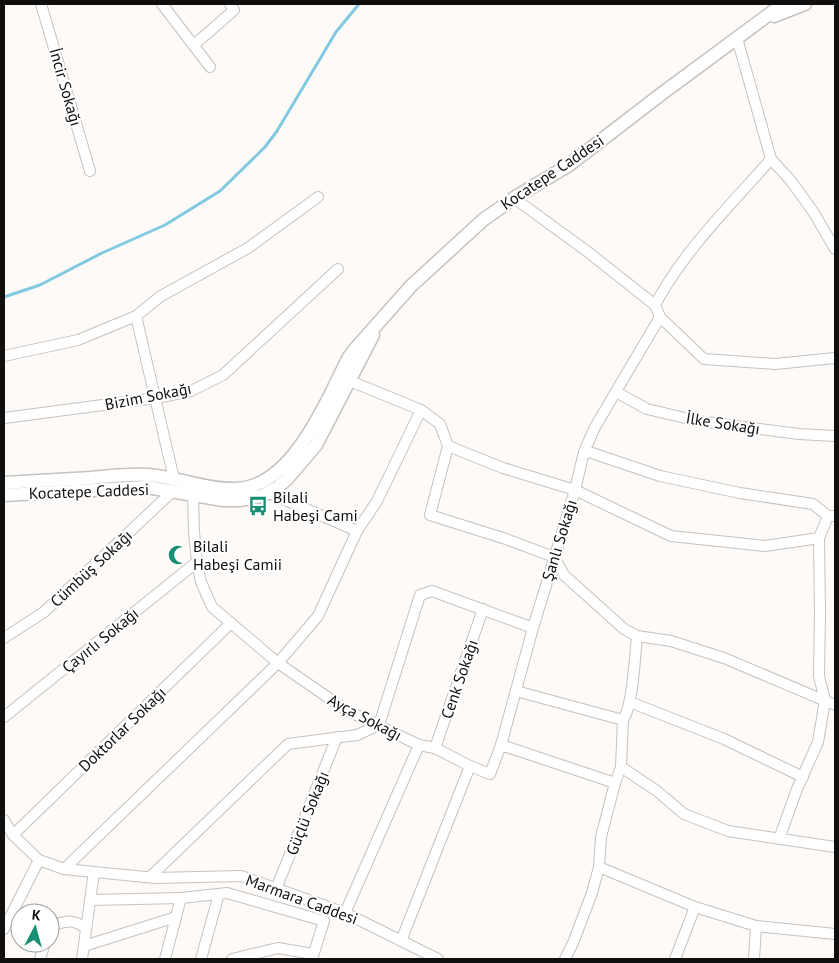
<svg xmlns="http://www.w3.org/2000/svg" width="839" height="963" font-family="'PT Sans',sans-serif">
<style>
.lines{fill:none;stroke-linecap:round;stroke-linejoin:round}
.stream{stroke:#81c8e1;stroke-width:3}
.minor-casing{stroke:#c5c2bf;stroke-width:12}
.major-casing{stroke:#c5c2bf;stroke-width:15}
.minor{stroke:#fff;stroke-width:10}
.major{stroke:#fff;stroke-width:12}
.labels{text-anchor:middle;stroke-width:4.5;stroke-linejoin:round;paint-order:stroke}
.street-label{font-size:16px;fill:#100f0e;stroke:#fff}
.poi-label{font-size:16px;fill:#100f0e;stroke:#fff;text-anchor:start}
</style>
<rect width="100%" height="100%" fill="#fdfaf7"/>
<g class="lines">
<polyline class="stream" points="4,297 40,285 102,253 165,225 220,191 265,147 277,131 336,32 359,4"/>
<defs>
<g id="minor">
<polyline points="41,4 90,171"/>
<polyline points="162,4 210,67"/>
<polyline points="737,38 771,159 791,181 814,213 835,249"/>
<polyline points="194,45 234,10 230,4"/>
<polyline points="514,198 588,252 655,305 660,317 704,359 775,364 835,358"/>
<path d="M655 305C684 250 731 205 771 159"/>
<polyline points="660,317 595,427 584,452 592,453 660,476 740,493 813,504 828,516"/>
<polyline points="4,356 78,340 136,316"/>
<polyline points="350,381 421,410 440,424 448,446 503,468 575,490 671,536 765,546 819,538 820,612 819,676 825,700 818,742 797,789 779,839"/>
<polyline points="616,392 647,409 698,421 799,434 835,436"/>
<polyline points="4,418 156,398 191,391 223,375 338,269"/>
<polyline points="448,446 430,515 506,539 554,557 564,575 624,629 637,636 671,641 724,658 835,705"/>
<polyline points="174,479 136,316 161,296 248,248 318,197"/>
<polyline points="269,493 357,531"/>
<polyline points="193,494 194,532 197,562 201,582 212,607 278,663 346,710 419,745 435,748 470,766 401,941"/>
<polyline points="819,538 828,516 833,516"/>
<polyline points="533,628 575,490 584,452"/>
<polyline points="4,638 44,612 173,491"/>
<polyline points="516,691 623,720"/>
<polyline points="630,702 724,739 803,777"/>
<polyline points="4,717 197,562"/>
<polyline points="435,748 483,609"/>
<polyline points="470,766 490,774 501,745 615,783 601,837 599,867 592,893 573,943 565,959"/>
<polyline points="621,767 657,791 684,814 728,831 835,847"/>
<path d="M615 783 621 767 623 720C633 706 635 655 637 636"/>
<polyline points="4,820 13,835 39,860 64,869 155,878 241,876 345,913 438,959"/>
<polyline points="13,835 231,623"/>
<polyline points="599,867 695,907 756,926 835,934"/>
<polyline points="64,869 278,663 318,616 357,531 377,501 421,410"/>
<polyline points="150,877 288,744 357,735 379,725 420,595 432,591 533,628 501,745"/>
<polyline points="276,889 337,737"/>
<polyline points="181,898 227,893 324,921 312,959"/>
<polyline points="90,900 181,898 165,959"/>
<polyline points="345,913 419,745"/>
<polyline points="4,929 39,860"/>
<path d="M50 934 54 925C70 920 73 920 86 928"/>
<polyline points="84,946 176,917"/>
<polyline points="40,959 45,943"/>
<polyline points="82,959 94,872"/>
<polyline points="201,959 219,894"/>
<polyline points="232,959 278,948 313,954"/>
<polyline points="675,959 695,907"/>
<polyline points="754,959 756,926"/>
</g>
<g id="major">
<polyline points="774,16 805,4"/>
<path d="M4 483C33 481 62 480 91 478 110 476 129 474 148 475 177 477 206 490 235 489 293 488 326 401 349 357L356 348 411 286 483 220 514 198 569 165 660 95 783 4"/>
<polyline points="4,495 147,487 223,500 240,500 262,496 278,487 287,479 316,445 373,335"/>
</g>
</defs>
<use href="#minor" class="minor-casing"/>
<use href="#major" class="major-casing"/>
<use href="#minor" class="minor"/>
<use href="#major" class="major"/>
</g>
<defs>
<symbol id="bus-bare" viewBox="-9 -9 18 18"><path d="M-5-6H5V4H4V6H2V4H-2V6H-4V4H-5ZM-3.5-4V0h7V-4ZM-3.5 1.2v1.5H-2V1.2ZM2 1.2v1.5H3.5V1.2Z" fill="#178f73" stroke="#fff" stroke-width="2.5" paint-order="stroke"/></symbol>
<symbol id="mosque-bare" viewBox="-9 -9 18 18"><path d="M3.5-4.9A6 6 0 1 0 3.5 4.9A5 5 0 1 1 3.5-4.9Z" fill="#178f73" stroke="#fff" stroke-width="2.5" paint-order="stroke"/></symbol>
</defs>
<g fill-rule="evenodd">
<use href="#bus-bare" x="244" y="492" width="28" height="28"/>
<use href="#mosque-bare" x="164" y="541" width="28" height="28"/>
</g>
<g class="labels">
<g class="street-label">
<text transform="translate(66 87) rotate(74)" y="6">İncir Sokağı</text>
<text transform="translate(552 172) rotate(-34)" y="6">Kocatepe Caddesi</text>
<text transform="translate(148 396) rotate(-11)" y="6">Bizim Sokağı</text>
<text transform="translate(723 423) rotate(9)" y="6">İlke Sokağı</text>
<text transform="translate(89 491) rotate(-2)" y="6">Kocatepe Caddesi</text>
<text transform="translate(559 540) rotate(-73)" y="6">Şanlı Sokağı</text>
<text transform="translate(91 568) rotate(-43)" y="6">Cümbüş Sokağı</text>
<text transform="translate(100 640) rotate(-39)" y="6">Çayırlı Sokağı</text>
<text transform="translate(459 679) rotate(-71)" y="6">Cenk Sokağı</text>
<text transform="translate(365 717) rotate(28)" y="6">Ayça Sokağı</text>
<text transform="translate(122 729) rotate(-44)" y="6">Doktorlar Sokağı</text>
<text transform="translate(307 813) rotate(-68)" y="6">Güçlü Sokağı</text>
<text transform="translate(302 899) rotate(20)" y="6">Marmara Caddesi</text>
</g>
<g class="poi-label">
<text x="273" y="503">Bilali<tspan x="273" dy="18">Habeşi Cami</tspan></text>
<text x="193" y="552">Bilali<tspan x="193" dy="18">Habeşi Camii</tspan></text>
</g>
</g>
<rect width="839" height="963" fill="none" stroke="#100f0e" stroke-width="10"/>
<g transform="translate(35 928) rotate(6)"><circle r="24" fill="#ffffff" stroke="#9f9f9f"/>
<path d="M0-4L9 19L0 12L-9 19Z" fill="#178f73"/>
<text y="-8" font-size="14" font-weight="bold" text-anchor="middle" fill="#100f0e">K</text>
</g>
</svg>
